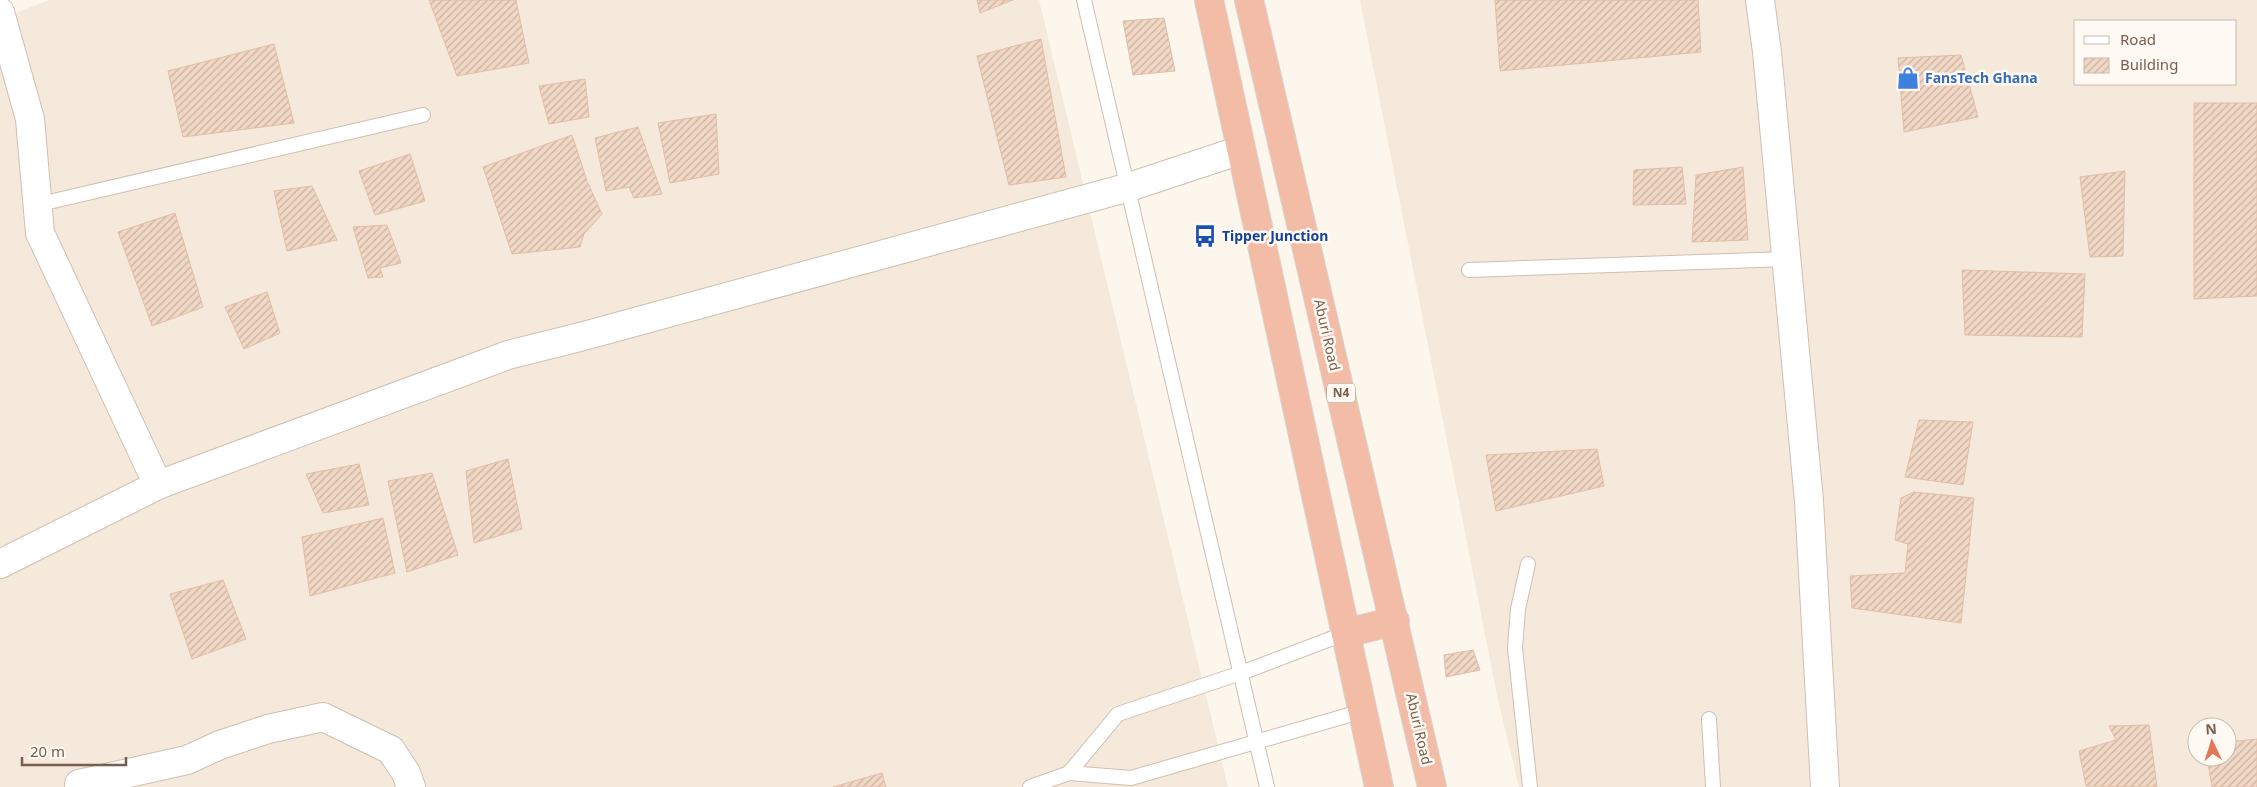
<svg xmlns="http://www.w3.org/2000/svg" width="2257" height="787" font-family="'Noto Sans',sans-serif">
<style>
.residential{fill:#f4e9db;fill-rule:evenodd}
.building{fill:url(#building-hatch);stroke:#e3bea6}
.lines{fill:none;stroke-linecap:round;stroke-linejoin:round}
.lane-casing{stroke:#cfbfb1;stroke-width:16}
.street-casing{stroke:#cfbfb1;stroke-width:30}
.highway-casing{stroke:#d9d2ce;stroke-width:30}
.lane{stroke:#fff;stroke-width:14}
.street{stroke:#fff;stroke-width:28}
.highway{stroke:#f3bca6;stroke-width:28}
.labels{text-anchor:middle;stroke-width:5;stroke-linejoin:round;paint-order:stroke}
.shield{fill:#fefaf3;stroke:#a08d80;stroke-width:1}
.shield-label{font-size:12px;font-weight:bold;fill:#785e4f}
.shop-label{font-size:14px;font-weight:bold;fill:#366cbe;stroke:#fefaf3;text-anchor:start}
.transit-label{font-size:14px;font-weight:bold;fill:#164399;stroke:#fefaf3;text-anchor:start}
.street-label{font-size:14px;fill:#785e4f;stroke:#fefaf3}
</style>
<defs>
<pattern id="building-hatch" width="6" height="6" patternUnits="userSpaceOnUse" patternTransform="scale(1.25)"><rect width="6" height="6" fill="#f1d7c5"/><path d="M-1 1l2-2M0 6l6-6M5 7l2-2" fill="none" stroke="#c8b2a2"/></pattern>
</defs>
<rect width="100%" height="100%" fill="#fcf6ec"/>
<g class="residential">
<polygon points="50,0 1039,0 1228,787 0,787 0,19"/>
<path d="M1360 0H2257V787H1519L1498 700ZM2076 21H2236V84H2076ZM2197 727H2227V757H2197Z"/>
</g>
<g class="building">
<polygon points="429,0 516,0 529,63 457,76"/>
<polygon points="977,0 1013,0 980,13"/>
<polygon points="1495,0 1698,0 1701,52 1500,71"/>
<polygon points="1164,18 1175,71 1133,75 1123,21"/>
<polygon points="1041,39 1066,177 1009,185 977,56"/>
<polygon points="274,44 294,123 183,137 168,71"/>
<polygon points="1961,55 1978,117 1904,132 1898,58"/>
<polygon points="585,79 589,117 549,124 539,86"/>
<polygon points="2194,103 2257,103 2257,296 2194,299"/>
<polygon points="716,114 719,174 670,183 658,123"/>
<polygon points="638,127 662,194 634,198 629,187 606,191 595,138"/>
<polygon points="572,135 587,181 602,214 584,234 580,247 512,254 483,167"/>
<polygon points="410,154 425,201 375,215 359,171"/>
<polygon points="1682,167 1686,204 1633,205 1634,170"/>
<polygon points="1743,167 1748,240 1692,242 1696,175"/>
<polygon points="2125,171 2123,256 2090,257 2080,177"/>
<polygon points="312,186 337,240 287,251 274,191"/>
<polygon points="175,213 203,307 152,326 118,232"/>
<polygon points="387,225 401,263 380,268 383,277 368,278 353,227"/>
<polygon points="1962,270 2085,274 2082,337 1965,335"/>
<polygon points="267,292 280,333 244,349 225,307"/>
<polygon points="1919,420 1973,422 1963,485 1905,477"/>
<polygon points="1597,449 1604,486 1496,511 1486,455"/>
<polygon points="508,459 522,529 474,543 466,471"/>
<polygon points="359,464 369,505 323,513 306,474"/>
<polygon points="432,473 458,555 407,572 388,481"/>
<polygon points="1914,492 1974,498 1961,623 1852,608 1850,576 1905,573 1908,544 1895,540 1901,498"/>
<polygon points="383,518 395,573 310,596 302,537"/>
<polygon points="223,580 246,639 192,659 170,594"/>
<polygon points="1473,650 1480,670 1446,677 1444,655"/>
<polygon points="2149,725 2157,787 2086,786 2079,751 2116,740 2109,726"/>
<polygon points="2257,739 2257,787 2212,787 2207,757 2227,757 2227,742"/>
<polygon points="882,773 886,787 833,787"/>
</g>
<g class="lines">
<defs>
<g id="lane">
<polyline points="1084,0 1267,787"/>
<polyline points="36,205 423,115"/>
<polyline points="1469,270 1786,259"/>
<polyline points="1528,564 1518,609 1515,648 1530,787"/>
<polyline points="1709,719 1713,787"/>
<polyline points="1069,773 1118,714 1241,673 1346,633"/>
<polyline points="1030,787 1069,773 1131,778 1363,711"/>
</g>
<g id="street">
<polyline points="1760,0 1767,52 1809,501 1825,787"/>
<polyline points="0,12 30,119 40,233 158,485"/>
<polyline points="0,564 158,485 508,355 580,337 1126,188 1241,150"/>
<polyline points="79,784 187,760 220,745 268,729 323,717 391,750 406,773 411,787"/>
</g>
<g id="highway">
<polyline points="1209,0 1379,787"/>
<polyline points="1249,0 1432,787"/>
<polyline points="1346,633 1395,621"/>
</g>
</defs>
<use href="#lane" class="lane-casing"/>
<use href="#street" class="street-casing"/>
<use href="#highway" class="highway-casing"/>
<use href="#lane" class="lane"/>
<use href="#street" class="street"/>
<use href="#highway" class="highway"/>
</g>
<defs>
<symbol id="shop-bare" viewBox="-9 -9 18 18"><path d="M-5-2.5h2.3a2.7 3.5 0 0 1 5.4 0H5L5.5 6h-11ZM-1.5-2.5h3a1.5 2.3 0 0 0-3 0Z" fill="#3f7fe0" stroke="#fefaf3" stroke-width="2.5" paint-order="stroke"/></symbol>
<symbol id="bus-bare" viewBox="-9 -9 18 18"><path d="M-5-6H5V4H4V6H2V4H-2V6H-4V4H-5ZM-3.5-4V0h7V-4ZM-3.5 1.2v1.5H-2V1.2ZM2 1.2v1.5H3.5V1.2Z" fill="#1a4fb4" stroke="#fefaf3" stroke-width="2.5" paint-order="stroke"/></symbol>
</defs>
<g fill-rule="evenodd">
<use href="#shop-bare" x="1892" y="62" width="32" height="32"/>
<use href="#bus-bare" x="1189" y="220" width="32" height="32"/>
</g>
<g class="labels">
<rect class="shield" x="1327" y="383.5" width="28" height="19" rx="4"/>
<g class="shield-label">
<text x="1341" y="397">N4</text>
</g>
<g class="shop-label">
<text x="1925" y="83">FansTech Ghana</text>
</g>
<g class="transit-label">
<text x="1222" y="241">Tipper Junction</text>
</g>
<g class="street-label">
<text transform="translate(1327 335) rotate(77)" y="5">Aburi Road</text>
<text transform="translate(1419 729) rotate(77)" y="5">Aburi Road</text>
</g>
</g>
<rect x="2074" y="20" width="162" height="65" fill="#fefaf3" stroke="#c8bcb1"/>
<rect x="2084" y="36" width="25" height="8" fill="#ffffff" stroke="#c8bcb1"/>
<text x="2120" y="45" font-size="15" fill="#785e4f">Road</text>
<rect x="2084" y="58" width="25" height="15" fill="url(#building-hatch)" stroke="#c8bcb1"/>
<text x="2120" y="70" font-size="15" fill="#785e4f">Building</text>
<g transform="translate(2212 742) rotate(356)"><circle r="24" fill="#fefaf3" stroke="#c8bcb1"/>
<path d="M0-4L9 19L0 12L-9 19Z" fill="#e07858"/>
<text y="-8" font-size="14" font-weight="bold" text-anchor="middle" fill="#785e4f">N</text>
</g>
<path d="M22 757v8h104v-8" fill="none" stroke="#785e4f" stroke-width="2.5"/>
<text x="30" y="757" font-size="15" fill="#785e4f" stroke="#fefaf3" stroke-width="4" paint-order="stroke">20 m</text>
</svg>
